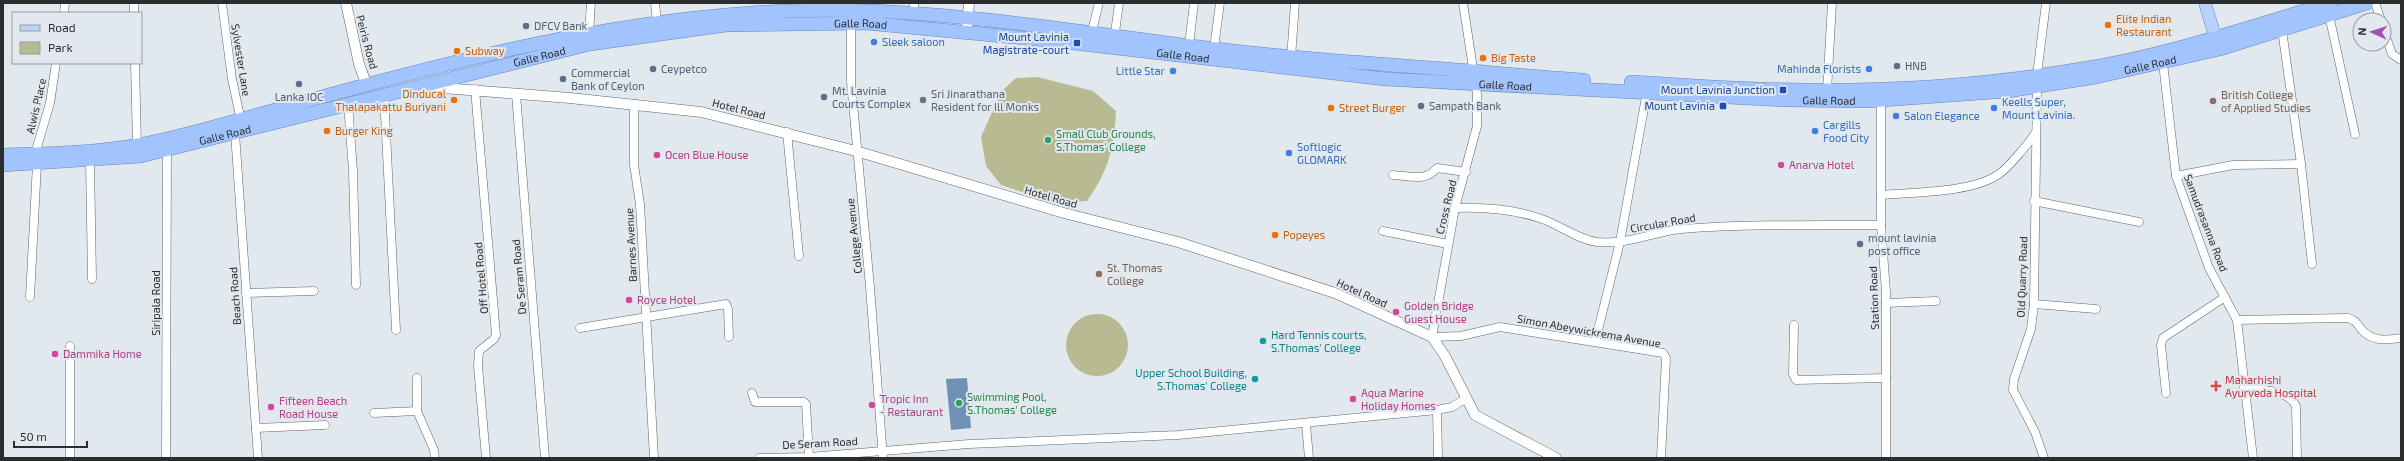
<svg xmlns="http://www.w3.org/2000/svg" width="2404" height="461" font-family="'Exo 2',sans-serif">
<style>
.green{fill:#b8ba92}
.water{fill:#6f92b4}
.lines{fill:none;stroke-linecap:round;stroke-linejoin:round}
.minor-casing{stroke:#5f656a;stroke-width:9}
.tertiary-casing{stroke:#5f656a;stroke-width:11}
.primary-casing{stroke:#6985b6;stroke-width:13}
.trunk-casing{stroke:#6985b6;stroke-width:14}
.minor{stroke:#fff;stroke-width:8}
.tertiary{stroke:#fff;stroke-width:10}
.primary{stroke:#b9d3fe;stroke-width:12}
.trunk{stroke:#a2c4fe;stroke-width:13}
.food-dot{fill:#e8710a;stroke:#e1e8ee;stroke-width:1.5}
.service-dot{fill:#5c6f8a;stroke:#e1e8ee;stroke-width:1.5}
.shop-dot{fill:#3f7fe0;stroke:#e1e8ee;stroke-width:1.5}
.transit-dot{fill:#1a4fb4;stroke:#e1e8ee;stroke-width:1.5}
.worship-dot{fill:#6b7280;stroke:#e1e8ee;stroke-width:1.5}
.education-dot{fill:#8d6e63;stroke:#e1e8ee;stroke-width:1.5}
.leisure-dot{fill:#2e9e5b;stroke:#e1e8ee;stroke-width:1.5}
.hotel-dot{fill:#d1479c;stroke:#e1e8ee;stroke-width:1.5}
.culture-dot{fill:#0f9aa8;stroke:#e1e8ee;stroke-width:1.5}
.health-dot{fill:#e0444e;stroke:#e1e8ee;stroke-width:1.5}
.labels{text-anchor:middle;stroke-width:4;stroke-linejoin:round;paint-order:stroke}
.food-label{font-size:11px;fill:#c56008;stroke:#e1e8ee;text-anchor:start}
.street-label{font-size:11px;fill:#2b2d2f;stroke:#e1e8ee}
.service-label{font-size:11px;fill:#4e5e75;stroke:#e1e8ee;text-anchor:start}
.transit-label{font-size:11px;fill:#164399;stroke:#e1e8ee;text-anchor:end}
.shop-label{font-size:11px;fill:#366cbe;stroke:#e1e8ee;text-anchor:start}
.worship-label{font-size:11px;fill:#5b616d;stroke:#e1e8ee;text-anchor:start}
.education-label{font-size:11px;fill:#785e54;stroke:#e1e8ee;text-anchor:start}
.leisure-label{font-size:11px;fill:#27864d;stroke:#e1e8ee;text-anchor:start}
.hotel-label{font-size:11px;fill:#b23c85;stroke:#e1e8ee;text-anchor:start}
.culture-label{font-size:11px;fill:#0d838f;stroke:#e1e8ee;text-anchor:start}
.health-label{font-size:11px;fill:#be3a42;stroke:#e1e8ee;text-anchor:start}
</style>
<rect width="100%" height="100%" fill="#e1e8ee"/>
<g class="green">
<path d="M1037 77 1093 91 1116 111C1114 149 1109 169 1087 201L1067 202 1034 196 1001 185 986 166 981 137 1001 92 1016 78Z"/>
<circle cx="1097" cy="345" r="31"/>
</g>
<polygon class="water" points="967,378 971,428 951,430 946,379"/>
<g class="lines">
<defs>
<g id="minor">
<polyline points="134,3 134,13"/>
<polyline points="222,3 232,79 241,121"/>
<polyline points="655,3 657,22"/>
<polyline points="1463,3 1477,94 1477,126 1455,208 1432,337 1461,336 1500,327 1663,353 1666,358 1661,458"/>
<polyline points="2375,3 2381,20"/>
<polyline points="64,13 65,3"/>
<polyline points="914,14 914,3"/>
<polyline points="2329,15 2355,134"/>
<polyline points="851,20 851,82 870,287 883,458"/>
<polyline points="2282,30 2301,164 2312,264"/>
<polyline points="1092,31 1099,3"/>
<polyline points="2384,31 2392,54 2401,60"/>
<polyline points="589,33 591,3"/>
<polyline points="1114,40 1119,3"/>
<polyline points="1189,45 1194,3"/>
<polyline points="1214,48 1220,3"/>
<polyline points="1291,58 1295,3"/>
<polyline points="135,63 137,145"/>
<polyline points="2163,63 2176,176 2209,268 2237,320 2253,458"/>
<polyline points="2037,75 2046,3"/>
<polyline points="2037,86 2034,304 2031,329 2014,379 2013,390 2035,432 2044,458"/>
<polyline points="475,89 496,335 494,339 479,351 478,366 486,458"/>
<polyline points="1827,91 1832,3"/>
<polyline points="384,94 396,330"/>
<polyline points="516,94 545,458"/>
<polyline points="1881,96 1881,225 1886,292 1886,458"/>
<polyline points="348,103 353,171 356,285"/>
<polyline points="634,104 634,165 640,204 654,458"/>
<polyline points="787,132 799,256"/>
<polyline points="235,133 258,458"/>
<polyline points="35,154 50,103 56,63"/>
<polyline points="90,161 92,279"/>
<path d="M1393 175C1410 176 1426 182 1437 168L1466 172"/>
<polyline points="2176,176 2233,165 2301,164"/>
<path d="M1881 195C1914 192 1972 193 1999 174 2008 168 2030 142 2036 132"/>
<polyline points="2034,201 2139,222"/>
<path d="M1455 208C1482 207 1512 209 1539 218 1559 224 1576 239 1597 242 1627 245 1653 232 1681 229 1747 224 1814 225 1881 225"/>
<polyline points="1383,231 1448,244"/>
<polyline points="246,293 314,291"/>
<polyline points="30,297 37,164"/>
<polyline points="1886,303 1936,301"/>
<polyline points="2034,304 2096,309"/>
<path d="M2237 320 2348 318C2356 320 2357 324 2362 330 2373 342 2386 340 2401 338"/>
<polyline points="1794,325 1793,374 1796,380 1886,378"/>
<polyline points="580,328 726,304 728,309 729,337"/>
<polyline points="1595,342 1620,242 1646,97"/>
<polyline points="70,346 70,458"/>
<polyline points="417,378 417,411 434,450 435,458"/>
<path d="M2244 387C2260 390 2289 390 2296 406L2297 458"/>
<polyline points="752,393 755,402 804,402 806,404 809,457"/>
<polyline points="2166,393 2161,345 2163,338 2225,297"/>
<polyline points="1437,410 1438,458"/>
<polyline points="374,413 417,411"/>
<polyline points="1306,424 1309,458"/>
<polyline points="256,428 325,425"/>
<polyline points="166,458 167,148"/>
<polyline points="759,458 809,457 969,444 1178,435 1437,410 1452,407 1465,399"/>
</g>
<g id="tertiary">
<polyline points="346,3 359,64 367,86"/>
<polyline points="967,31 969,3"/>
<polyline points="430,87 570,98 701,112 856,151 1064,213 1178,242 1335,293 1432,337 1445,356 1475,415 1556,458"/>
</g>
<polyline id="primary" points="2205,3 2218,46"/>
<g id="trunk">
<path d="M1631 82C1689 85 1747 90 1806 90 1895 91 1987 85 2075 70 2162 57 2246 28 2330 3"/>
<path d="M3 155C48 154 95 153 139 145 200 133 258 114 318 98 460 59 604 23 751 13 898 2 1046 27 1191 46 1285 58 1378 64 1472 71 1509 74 1546 78 1584 80"/>
<path id="s1" d="M3 165 141 156 590 44 726 25 866 23 1056 41 1385 79 1787 100 1868 101 2008 91 2096 77 2220 49 2367 3"/>
</g>
</defs>
<use href="#minor" class="minor-casing"/>
<use href="#tertiary" class="tertiary-casing"/>
<use href="#primary" class="primary-casing"/>
<use href="#trunk" class="trunk-casing"/>
<use href="#minor" class="minor"/>
<use href="#tertiary" class="tertiary"/>
<use href="#primary" class="primary"/>
<use href="#trunk" class="trunk"/>
</g>
<g class="food-dot">
<circle cx="2108" cy="25" r="4"/>
<circle cx="457" cy="51" r="4"/>
<circle cx="1483" cy="58" r="4"/>
<circle cx="454" cy="100" r="4"/>
<circle cx="1331" cy="108" r="4"/>
<circle cx="327" cy="131" r="4"/>
<circle cx="1275" cy="235" r="4"/>
</g>
<g class="service-dot">
<circle cx="526" cy="26" r="4"/>
<circle cx="1897" cy="66" r="4"/>
<circle cx="653" cy="69" r="4"/>
<circle cx="563" cy="79" r="4"/>
<circle cx="299" cy="84" r="4"/>
<circle cx="824" cy="97" r="4"/>
<circle cx="1421" cy="106" r="4"/>
<circle cx="1860" cy="244" r="4"/>
</g>
<g class="shop-dot">
<circle cx="874" cy="42" r="4"/>
<circle cx="1869" cy="69" r="4"/>
<circle cx="1173" cy="71" r="4"/>
<circle cx="1994" cy="108" r="4"/>
<circle cx="1896" cy="116" r="4"/>
<circle cx="1815" cy="131" r="4"/>
<circle cx="1289" cy="153" r="4"/>
</g>
<g class="transit-dot">
<rect x="1073" y="39" width="8" height="8" rx="2"/>
<rect x="1779" y="86" width="8" height="8" rx="2"/>
<rect x="1719" y="102" width="8" height="8" rx="2"/>
</g>
<circle class="worship-dot" cx="923" cy="100" r="4"/>
<g class="education-dot">
<circle cx="2213" cy="101" r="4"/>
<circle cx="1099" cy="274" r="4"/>
</g>
<g class="leisure-dot">
<circle cx="1048" cy="140" r="4"/>
<circle cx="959" cy="403" r="4"/>
</g>
<g class="hotel-dot">
<circle cx="657" cy="155" r="4"/>
<circle cx="1781" cy="165" r="4"/>
<circle cx="629" cy="300" r="4"/>
<circle cx="1396" cy="312" r="4"/>
<circle cx="55" cy="354" r="4"/>
<circle cx="1353" cy="399" r="4"/>
<circle cx="872" cy="405" r="4"/>
<circle cx="271" cy="407" r="4"/>
</g>
<g class="culture-dot">
<circle cx="1263" cy="341" r="4"/>
<circle cx="1255" cy="379" r="4"/>
</g>
<path class="health-dot" d="M2214 380h4v4h4v4h-4v4h-4v-4h-4v-4h4z"/>
<g class="labels">
<g class="food-label">
<text x="2116" y="23">Elite Indian<tspan x="2116" dy="13">Restaurant</tspan></text>
<text x="465" y="55">Subway</text>
<text x="1491" y="62">Big Taste</text>
<text x="446" y="98" text-anchor="end">Dinducal<tspan x="446" dy="13">Thalapakattu Buriyani</tspan></text>
<text x="1339" y="112">Street Burger</text>
<text x="335" y="135">Burger King</text>
<text x="1283" y="239">Popeyes</text>
</g>
<g class="street-label">
<text dy="4" stroke="none"><textPath href="#s1" startOffset="873">Galle Road</textPath></text>
<text transform="translate(367 42) rotate(75)" y="4">Peiris Road</text>
<text dy="4" stroke="none"><textPath href="#s1" startOffset="549">Galle Road</textPath></text>
<text dy="4" stroke="none"><textPath href="#s1" startOffset="1197">Galle Road</textPath></text>
<text transform="translate(241 60) rotate(81)" y="4">Sylvester Lane</text>
<text dy="4" stroke="none"><textPath href="#s1" startOffset="2169">Galle Road</textPath></text>
<text dy="4" stroke="none"><textPath href="#s1" startOffset="1521">Galle Road</textPath></text>
<text dy="4" stroke="none"><textPath href="#s1" startOffset="1845">Galle Road</textPath></text>
<text transform="translate(36 106) rotate(-77)" y="4">Alwis Place</text>
<text transform="translate(739 109) rotate(14)" y="4">Hotel Road</text>
<text dy="4" stroke="none"><textPath href="#s1" startOffset="225">Galle Road</textPath></text>
<text transform="translate(1051 197) rotate(16)" y="4">Hotel Road</text>
<text transform="translate(1446 207) rotate(-76)" y="4">Cross Road</text>
<text transform="translate(1663 223) rotate(-10)" y="4">Circular Road</text>
<text transform="translate(2206 223) rotate(69)" y="4">Samudrasanna Road</text>
<text transform="translate(854 236) rotate(-96)" y="4">College Avenue</text>
<text transform="translate(631 245) rotate(-93)" y="4">Barnes Avenue</text>
<text transform="translate(519 277) rotate(-95)" y="4">De Seram Road</text>
<text transform="translate(2022 277) rotate(-88)" y="4">Old Quarry Road</text>
<text transform="translate(481 278) rotate(-95)" y="4">Off Hotel Road</text>
<text transform="translate(1362 293) rotate(24)" y="4">Hotel Road</text>
<text transform="translate(235 296) rotate(-94)" y="4">Beach Road</text>
<text transform="translate(1874 298) rotate(-92)" y="4">Station Road</text>
<text transform="translate(156 303) rotate(-90)" y="4">Siripala Road</text>
<text transform="translate(1589 331) rotate(10)" y="4">Simon Abeywickrema Avenue</text>
<text transform="translate(820 443) rotate(-3)" y="4">De Seram Road</text>
</g>
<g class="service-label">
<text x="534" y="30">DFCV Bank</text>
<text x="1905" y="70">HNB</text>
<text x="661" y="73">Ceypetco</text>
<text x="571" y="77">Commercial<tspan x="571" dy="13">Bank of Ceylon</tspan></text>
<text x="832" y="95">Mt. Lavinia<tspan x="832" dy="13">Courts Complex</tspan></text>
<text x="299" y="101" text-anchor="middle">Lanka IOC</text>
<text x="1429" y="110">Sampath Bank</text>
<text x="1868" y="242">mount lavinia<tspan x="1868" dy="13">post office</tspan></text>
</g>
<g class="transit-label">
<text x="1069" y="41">Mount Lavinia<tspan x="1069" dy="13">Magistrate-court</tspan></text>
<text x="1775" y="94">Mount Lavinia Junction</text>
<text x="1715" y="110">Mount Lavinia</text>
</g>
<g class="shop-label">
<text x="882" y="46">Sleek saloon</text>
<text x="1861" y="73" text-anchor="end">Mahinda Florists</text>
<text x="1165" y="75" text-anchor="end">Little Star</text>
<text x="2002" y="106">Keells Super,<tspan x="2002" dy="13">Mount Lavinia.</tspan></text>
<text x="1904" y="120">Salon Elegance</text>
<text x="1823" y="129">Cargills<tspan x="1823" dy="13">Food City</tspan></text>
<text x="1297" y="151">Softlogic<tspan x="1297" dy="13">GLOMARK</tspan></text>
</g>
<g class="worship-label">
<text x="931" y="98">Sri Jinarathana<tspan x="931" dy="13">Resident for Ill Monks</tspan></text>
</g>
<g class="education-label">
<text x="2221" y="99">British College<tspan x="2221" dy="13">of Applied Studies</tspan></text>
<text x="1107" y="272">St. Thomas<tspan x="1107" dy="13">College</tspan></text>
</g>
<g class="leisure-label">
<text x="1056" y="138">Small Club Grounds,<tspan x="1056" dy="13">S.Thomas' College</tspan></text>
<text x="967" y="401">Swimming Pool,<tspan x="967" dy="13">S.Thomas' College</tspan></text>
</g>
<g class="hotel-label">
<text x="665" y="159">Ocen Blue House</text>
<text x="1789" y="169">Anarva Hotel</text>
<text x="637" y="304">Royce Hotel</text>
<text x="1404" y="310">Golden Bridge<tspan x="1404" dy="13">Guest House</tspan></text>
<text x="63" y="358">Dammika Home</text>
<text x="1361" y="397">Aqua Marine<tspan x="1361" dy="13">Holiday Homes</tspan></text>
<text x="880" y="403">Tropic Inn<tspan x="880" dy="13">- Restaurant</tspan></text>
<text x="279" y="405">Fifteen Beach<tspan x="279" dy="13">Road House</tspan></text>
</g>
<g class="culture-label">
<text x="1271" y="339">Hard Tennis courts,<tspan x="1271" dy="13">S.Thomas' College</tspan></text>
<text x="1247" y="377" text-anchor="end">Upper School Building,<tspan x="1247" dy="13">S.Thomas' College</tspan></text>
</g>
<g class="health-label">
<text x="2225" y="384">Maharhishi<tspan x="2225" dy="13">Ayurveda Hospital</tspan></text>
</g>
</g>
<rect width="2404" height="461" fill="none" stroke="#2b2d2f" stroke-width="8"/>
<rect x="12" y="12" width="130" height="52" fill="#e1e8ee" stroke="#989da2"/>
<rect x="20" y="25" width="20" height="6" fill="#b9d3fe" stroke="#989da2"/>
<text x="48" y="32" font-size="12" fill="#2b2d2f">Road</text>
<rect x="20" y="42" width="20" height="12" fill="#b8ba92" stroke="#989da2"/>
<text x="48" y="52" font-size="12" fill="#2b2d2f">Park</text>
<g transform="translate(2372 32) rotate(273)"><circle r="19" fill="#e1e8ee" stroke="#989da2"/>
<path d="M0-3L7 15L0 10L-7 15Z" fill="#ab4cb6"/>
<text y="-6" font-size="11" font-weight="bold" text-anchor="middle" fill="#2b2d2f">N</text>
</g>
<path d="M14 441v6h73v-6" fill="none" stroke="#2b2d2f" stroke-width="2"/>
<text x="20" y="441" font-size="12" fill="#2b2d2f" stroke="#e1e8ee" stroke-width="3" paint-order="stroke">50 m</text>
</svg>
